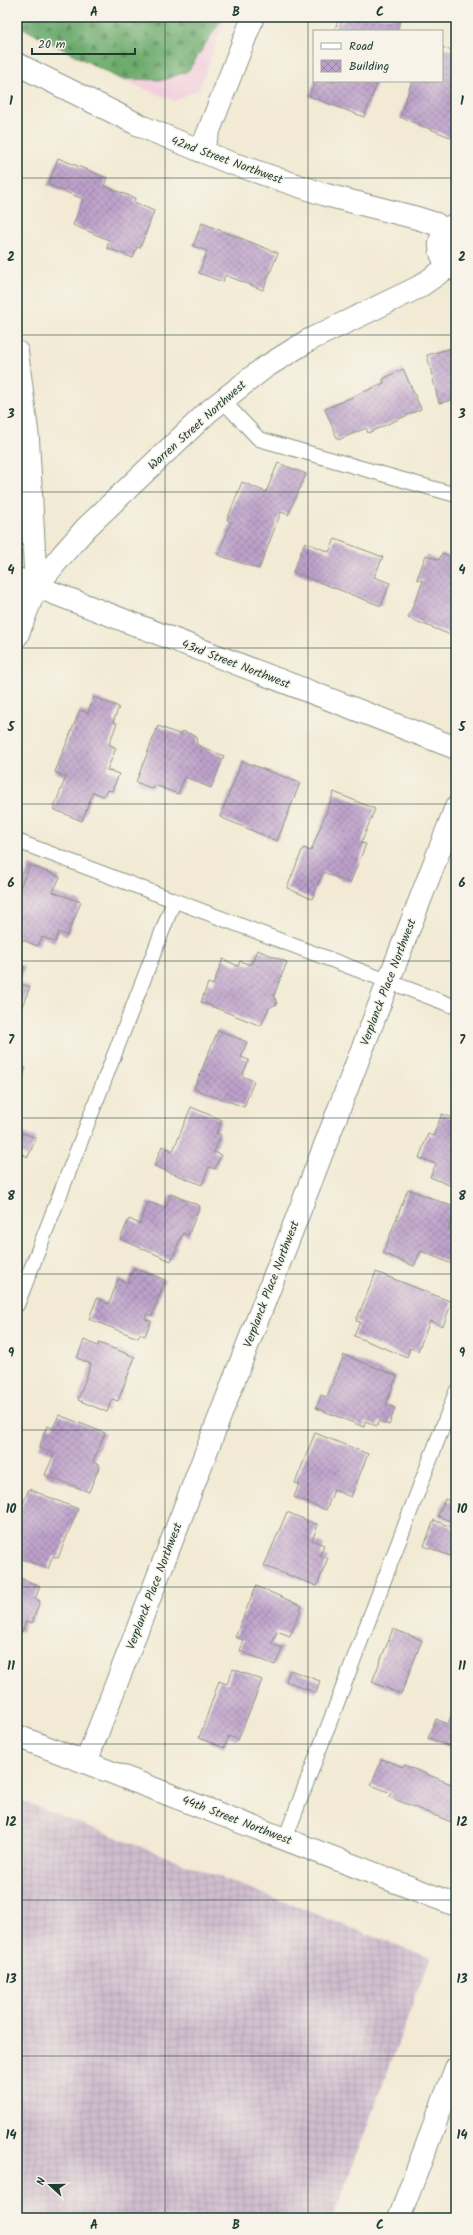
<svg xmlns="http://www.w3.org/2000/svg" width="473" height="2235" font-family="Kalam,sans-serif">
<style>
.built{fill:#f3cfde}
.industrial{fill:url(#industrial-grid)}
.forest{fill:url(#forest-firs);stroke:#467451}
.building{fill:url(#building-cross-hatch)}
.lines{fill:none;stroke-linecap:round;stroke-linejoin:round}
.service-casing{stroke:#889484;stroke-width:16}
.minor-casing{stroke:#889484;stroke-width:24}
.tertiary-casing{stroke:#889484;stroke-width:24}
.service{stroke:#fff;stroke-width:14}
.minor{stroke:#fff;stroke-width:22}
.tertiary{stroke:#fff;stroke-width:22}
.grid{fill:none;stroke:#1f3d34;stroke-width:1;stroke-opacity:0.55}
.labels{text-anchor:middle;stroke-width:3;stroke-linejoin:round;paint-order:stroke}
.street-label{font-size:12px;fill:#1f3d34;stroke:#f7f3e8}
.neatline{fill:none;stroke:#1f3d34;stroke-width:1.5}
.grid-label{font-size:13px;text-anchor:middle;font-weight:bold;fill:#1f3d34}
</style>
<defs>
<pattern id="industrial-grid" width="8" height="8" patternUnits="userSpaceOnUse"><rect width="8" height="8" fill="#cfbdce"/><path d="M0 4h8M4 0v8" fill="none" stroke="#b1a3b2"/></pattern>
<pattern id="forest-firs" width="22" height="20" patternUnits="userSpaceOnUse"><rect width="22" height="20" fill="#6eac6e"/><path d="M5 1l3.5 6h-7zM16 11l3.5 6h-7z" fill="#5a8d5b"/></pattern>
<pattern id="building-cross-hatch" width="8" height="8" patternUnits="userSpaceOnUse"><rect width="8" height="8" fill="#bda0ca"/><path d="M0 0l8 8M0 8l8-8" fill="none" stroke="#9984a5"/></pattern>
</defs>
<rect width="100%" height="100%" fill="#f7f3e8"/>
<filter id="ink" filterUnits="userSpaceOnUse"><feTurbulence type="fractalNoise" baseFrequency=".025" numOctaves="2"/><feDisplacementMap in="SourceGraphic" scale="8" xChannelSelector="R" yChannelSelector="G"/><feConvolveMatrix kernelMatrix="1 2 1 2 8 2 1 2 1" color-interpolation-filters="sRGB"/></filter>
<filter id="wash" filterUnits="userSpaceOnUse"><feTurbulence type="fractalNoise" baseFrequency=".012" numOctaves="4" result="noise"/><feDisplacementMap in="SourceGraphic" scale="16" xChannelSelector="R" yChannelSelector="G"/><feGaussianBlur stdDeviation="0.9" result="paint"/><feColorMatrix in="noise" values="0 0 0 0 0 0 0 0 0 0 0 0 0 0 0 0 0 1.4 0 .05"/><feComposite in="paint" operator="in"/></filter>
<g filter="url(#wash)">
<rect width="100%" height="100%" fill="#f2ead4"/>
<polygon class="built" points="17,17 226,17 199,89 175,101 120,79 17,25"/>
<polygon class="industrial" points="17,1799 430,1958 333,2218 17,2218"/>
<polygon class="forest" points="17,17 223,17 188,71 164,80 120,79 17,25"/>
<g id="blocks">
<g class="building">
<polygon points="345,17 402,17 396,31 334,31 338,21 342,23"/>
<polygon points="442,47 456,52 455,139 400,117 412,81 442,81"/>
<polygon points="315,81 378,81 364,117 309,96"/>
<polygon points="58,158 107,178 104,186 135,198 134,202 154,211 140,248 137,247 133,258 107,248 109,240 73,225 83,199 48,185"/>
<polygon points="202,223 278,253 263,290 225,275 223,282 199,273 207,251 193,246"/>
<polygon points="456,347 456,399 439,403 427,355"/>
<polygon points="403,369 421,409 368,433 366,428 338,440 325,409 384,383 383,379"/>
<polygon points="278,463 306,474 288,515 281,512 259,569 218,555 231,522 227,520 242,482 266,492"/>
<polygon points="335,539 383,557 374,577 390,583 381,606 293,572 305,542 329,552"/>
<polygon points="442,553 456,559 456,637 408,618 423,581 417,579 426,555 439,560"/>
<polygon points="94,697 119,707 113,722 117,723 109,744 116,748 107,770 119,774 112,791 107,790 103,796 93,792 82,821 53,809 66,777 55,772 80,710 88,713"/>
<polygon points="158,726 181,735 182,731 196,736 197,745 224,756 211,788 185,777 178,794 155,785 153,789 136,782"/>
<polygon points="242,761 300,783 277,841 220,817"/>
<polygon points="334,792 375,809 361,843 366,844 350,883 323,872 312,899 287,888 303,848 311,851"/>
<polygon points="30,865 60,877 53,892 81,902 67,936 59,932 55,942 42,937 38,946 17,938 17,894"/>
<polygon points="257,950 287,962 274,995 277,1004 269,1008 261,1026 201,1002 208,983 213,985 223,959 238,966 240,961 251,965"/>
<polygon points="17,964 25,967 19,983 30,987 17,1018"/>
<polygon points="218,1030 247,1042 241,1057 249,1060 242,1076 254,1081 244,1107 194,1089"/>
<polygon points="17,1064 26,1068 20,1082 23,1083 17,1097"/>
<polygon points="191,1107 222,1120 216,1133 221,1135 214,1152 221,1155 215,1169 209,1167 202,1185 154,1166 162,1146 173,1151"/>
<polygon points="442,1114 456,1119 456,1188 430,1177 436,1164 419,1158 428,1134 433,1136"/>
<polygon points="23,1133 36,1138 28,1157 17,1152 17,1147"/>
<polygon points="408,1189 456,1208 448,1229 456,1232 456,1260 454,1265 421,1251 414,1266 383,1253"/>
<polygon points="171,1194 200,1206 188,1236 183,1233 171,1261 120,1239 129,1219 140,1224 148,1202 165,1208"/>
<polygon points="134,1268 165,1280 152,1316 147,1314 145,1319 151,1321 145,1336 140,1334 138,1338 89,1319 97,1298 109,1304 118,1279 128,1283"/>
<polygon points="376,1272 452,1302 443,1326 430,1321 418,1351 410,1348 407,1357 354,1336 360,1322 356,1321"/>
<polygon points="84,1340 98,1346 99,1343 135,1357 118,1401 112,1399 107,1412 78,1400 91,1364 77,1358"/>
<polygon points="344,1355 397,1376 386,1404 395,1408 389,1425 379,1421 377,1426 365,1421 364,1427 316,1408 321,1395 327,1397"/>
<polygon points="59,1415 105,1433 93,1462 100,1465 89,1492 45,1475 54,1454 39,1448 47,1426 53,1428"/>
<polygon points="315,1433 368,1454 351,1497 334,1490 326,1510 294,1497 299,1484 295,1483"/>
<polygon points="29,1489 78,1509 58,1558 53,1556 48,1569 17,1557 22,1544 17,1542 17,1518"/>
<polygon points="445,1499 456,1504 456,1523 438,1516"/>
<polygon points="287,1512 318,1525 312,1540 324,1545 320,1555 328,1558 317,1586 264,1566"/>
<polygon points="434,1520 456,1529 456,1550 453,1557 424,1546"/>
<polygon points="17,1577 40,1586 35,1599 40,1601 32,1623 26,1621 22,1632 17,1630"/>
<polygon points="256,1586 302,1606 290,1636 277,1631 272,1644 283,1648 275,1665 240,1651 244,1640 235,1637"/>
<polygon points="393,1629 422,1640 401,1694 372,1682"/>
<polygon points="233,1669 262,1680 238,1740 229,1736 224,1748 199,1738 219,1681 227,1684"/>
<polygon points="290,1670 320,1681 316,1693 286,1681"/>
<polygon points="456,1704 456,1749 428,1738 436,1719 448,1724"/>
<polygon points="382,1759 403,1767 404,1765 456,1786 456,1824 389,1797 391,1793 371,1785"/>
</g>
</g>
</g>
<g filter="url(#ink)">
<use href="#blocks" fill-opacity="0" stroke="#889484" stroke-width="1"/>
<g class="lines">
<defs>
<g id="service">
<polyline points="222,400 259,439 456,495"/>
<polyline points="17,841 456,1007"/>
<polyline points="17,1305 174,901"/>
<polyline points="285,1839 456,1392"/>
</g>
<g id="minor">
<polyline points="17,64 143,127 228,162 326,195 417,218 436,224 446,231"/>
<polyline points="201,151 253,17"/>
<path d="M456 224C433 233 436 260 456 270"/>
<polyline points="17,352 28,439 36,587"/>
<polyline points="17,579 456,748"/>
<polyline points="17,636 36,587 63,554 86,528 209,411 264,368 309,340 419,287 449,266"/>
<polyline points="17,1736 456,1905"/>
<polyline points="86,1762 456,807"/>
</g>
<polyline id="tertiary" points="399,2218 456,2068"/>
</defs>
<use href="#service" class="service-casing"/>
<use href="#minor" class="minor-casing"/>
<use href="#tertiary" class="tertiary-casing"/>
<use href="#service" class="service"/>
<use href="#minor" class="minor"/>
<use href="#tertiary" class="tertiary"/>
</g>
</g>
<path class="grid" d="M165 17V2218M308 17V2218M17 178H456M17 335H456M17 492H456M17 648H456M17 804H456M17 961H456M17 1118H456M17 1274H456M17 1430H456M17 1587H456M17 1744H456M17 1900H456M17 2056H456"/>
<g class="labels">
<g class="street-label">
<text transform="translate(227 160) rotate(20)" y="4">42nd Street Northwest</text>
<text transform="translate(197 425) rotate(-42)" y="4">Warren Street Northwest</text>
<text transform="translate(236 664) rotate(21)" y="4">43rd Street Northwest</text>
<text transform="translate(388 982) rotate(-69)" y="4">Verplanck Place Northwest</text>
<text transform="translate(271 1284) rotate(-69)" y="4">Verplanck Place Northwest</text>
<text transform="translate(154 1586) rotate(-69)" y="4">Verplanck Place Northwest</text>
<text transform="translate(237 1820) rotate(21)" y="4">44th Street Northwest</text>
</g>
</g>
<rect width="473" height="2235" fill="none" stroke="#f7f3e8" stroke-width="44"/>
<rect x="313" y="30" width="130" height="52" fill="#f7f3e8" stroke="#a1aaa0"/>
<rect x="321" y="43" width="20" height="6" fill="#ffffff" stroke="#a1aaa0"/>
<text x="349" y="50" font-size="12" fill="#1f3d34">Road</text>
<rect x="321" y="60" width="20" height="12" fill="url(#building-cross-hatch)" stroke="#a1aaa0"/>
<text x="349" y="70" font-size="12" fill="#1f3d34">Building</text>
<g transform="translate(50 2185) rotate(291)" stroke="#f7f3e8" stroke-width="3" paint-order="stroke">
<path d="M0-3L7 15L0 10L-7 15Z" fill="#1f3d34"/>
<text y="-6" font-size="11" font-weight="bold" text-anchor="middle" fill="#1f3d34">N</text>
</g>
<path d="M32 48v6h103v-6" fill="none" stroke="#1f3d34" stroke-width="2"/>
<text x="38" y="48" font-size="12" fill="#1f3d34" stroke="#f7f3e8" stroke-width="3" paint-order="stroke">20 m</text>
<rect x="22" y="22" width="429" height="2191" class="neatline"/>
<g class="grid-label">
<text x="94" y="16">A</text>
<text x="236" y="16">B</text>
<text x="380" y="16">C</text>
<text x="11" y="105">1</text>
<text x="462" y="105">1</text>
<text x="11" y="261">2</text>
<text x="462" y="261">2</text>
<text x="11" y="418">3</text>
<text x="462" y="418">3</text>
<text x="11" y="574">4</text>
<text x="462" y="574">4</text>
<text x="11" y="731">5</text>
<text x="462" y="731">5</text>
<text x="11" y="887">6</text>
<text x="462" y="887">6</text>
<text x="11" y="1044">7</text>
<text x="462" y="1044">7</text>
<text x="11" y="1200">8</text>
<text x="462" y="1200">8</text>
<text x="11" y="1357">9</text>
<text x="462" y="1357">9</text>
<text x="11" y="1513">10</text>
<text x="462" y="1513">10</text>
<text x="11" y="1670">11</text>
<text x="462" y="1670">11</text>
<text x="11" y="1826">12</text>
<text x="462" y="1826">12</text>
<text x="11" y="1983">13</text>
<text x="462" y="1983">13</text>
<text x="11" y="2139">14</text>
<text x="462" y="2139">14</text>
<text x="94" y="2229">A</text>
<text x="236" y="2229">B</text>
<text x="380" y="2229">C</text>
</g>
</svg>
